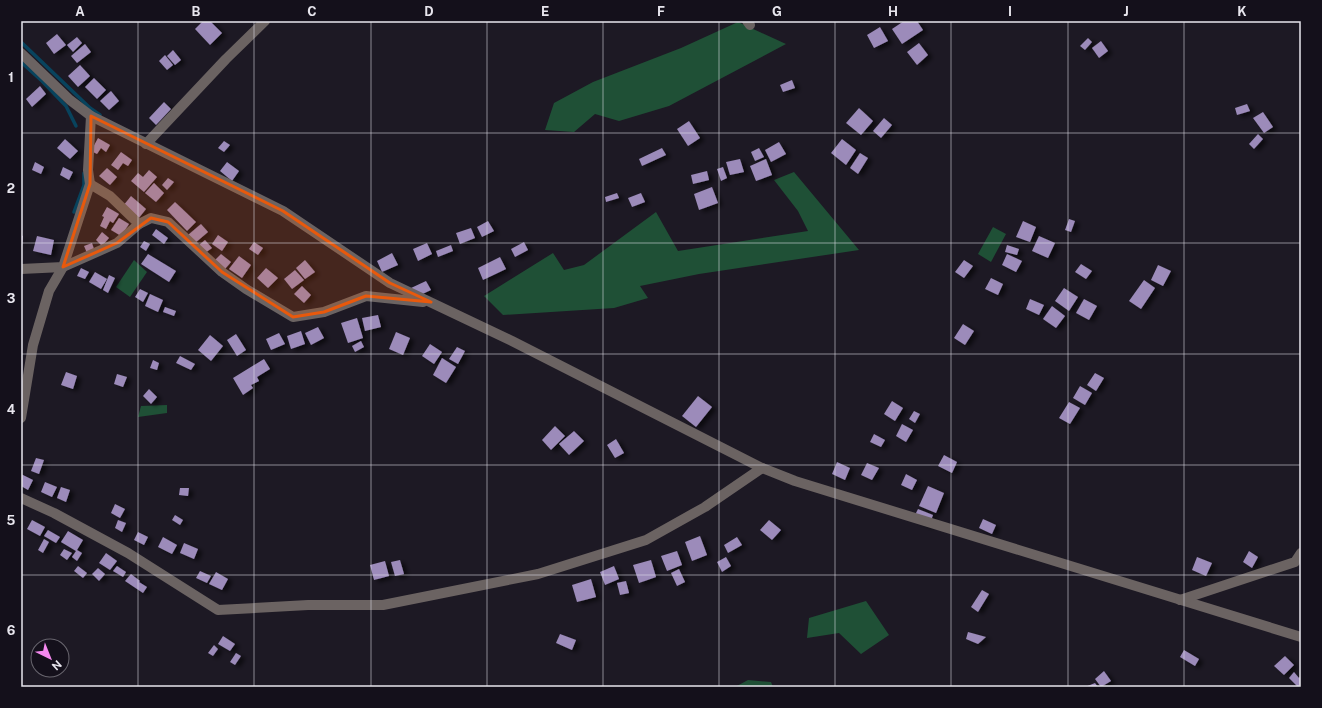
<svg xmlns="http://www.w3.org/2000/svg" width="1322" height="708" font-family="'Public Sans',sans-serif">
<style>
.forest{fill:#1f5036}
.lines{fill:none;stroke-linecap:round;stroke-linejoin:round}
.stream{stroke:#08435d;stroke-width:3.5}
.building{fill:#9c8bba;filter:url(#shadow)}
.street{stroke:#6b6362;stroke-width:10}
.marked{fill:#e8590c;fill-opacity:0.2;stroke:#e8590c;stroke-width:3;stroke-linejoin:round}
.grid{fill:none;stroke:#e8e6ee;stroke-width:1;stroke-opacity:0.55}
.neatline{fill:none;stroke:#e8e6ee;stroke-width:1.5}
.grid-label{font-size:13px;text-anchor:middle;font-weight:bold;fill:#e8e6ee}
</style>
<defs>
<filter id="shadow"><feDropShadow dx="4.5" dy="2.5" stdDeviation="2" flood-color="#0009"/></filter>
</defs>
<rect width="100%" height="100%" fill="#1d1924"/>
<g class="forest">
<polygon points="738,22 786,44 669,106 619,121 595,114 574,132 545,130 554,103 593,82 681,48"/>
<polygon points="794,172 859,250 699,274 640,286 648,298 614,308 503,315 484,296 553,253 564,270 584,265 656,212 678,251 808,231 798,211 774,180"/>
<polygon points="993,227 1006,234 991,262 978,254"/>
<polygon points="134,260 147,272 130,297 116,287"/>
<polygon points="167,405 167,413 138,417 141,406"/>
<polygon points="866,601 889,635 861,654 839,633 807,638 809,618"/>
<polygon points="748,680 771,682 773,687 735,687"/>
</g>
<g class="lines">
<g class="stream">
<polyline points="21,42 90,108 100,115"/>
<polyline points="21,62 42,81 66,106 76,126"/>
<polyline points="74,212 84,185 84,173"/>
</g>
</g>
<g class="building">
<polygon points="203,21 210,21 222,33 210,45 195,29"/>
<polygon points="904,21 917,21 923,30 902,44 892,29"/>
<polygon points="880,27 888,41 874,48 867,35"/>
<polygon points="57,34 66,45 54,54 46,43"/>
<polygon points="77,37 82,43 73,52 67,45"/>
<polygon points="1088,38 1092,42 1085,50 1080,46"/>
<polygon points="1101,41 1108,51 1099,58 1092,48"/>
<polygon points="919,43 928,55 917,65 907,52"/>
<polygon points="85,44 91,52 77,63 71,56"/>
<polygon points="173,50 181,60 175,65 167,56"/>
<polygon points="165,55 173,65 167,70 159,61"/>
<polygon points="80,65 90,76 78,87 68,76"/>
<polygon points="94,78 106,90 97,99 85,87"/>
<polygon points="792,80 795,88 783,92 780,85"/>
<polygon points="40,86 46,94 32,107 26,99"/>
<polygon points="111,91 119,101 109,110 100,101"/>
<polygon points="164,102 171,109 156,125 149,118"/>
<polygon points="1247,104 1250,111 1237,115 1235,108"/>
<polygon points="859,108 873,121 861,135 846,123"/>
<polygon points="1263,112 1273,127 1264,133 1253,118"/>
<polygon points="884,118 892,125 881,138 873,131"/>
<polygon points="689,121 700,138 688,146 677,129"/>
<polygon points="1258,134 1263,139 1254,149 1249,144"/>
<polygon points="98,138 110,145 106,152 101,148 97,154 91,151"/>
<polygon points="65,139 78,151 70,159 57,148"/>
<polygon points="842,139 856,150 846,165 831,153"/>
<polygon points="224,141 230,145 224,152 218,148"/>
<polygon points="779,142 786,154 771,162 765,150"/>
<polygon points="662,148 666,155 642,166 639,159"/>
<polygon points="759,148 764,157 755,161 751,152"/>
<polygon points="121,152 132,160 128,166 123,163 118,170 111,165"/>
<polygon points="860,153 868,158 858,174 850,168"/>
<polygon points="740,159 744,172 730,175 726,162"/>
<polygon points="766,159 772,175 756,181 750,166"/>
<polygon points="35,162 44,167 41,174 32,170"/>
<polygon points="227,162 239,171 232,181 220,171"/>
<polygon points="63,167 73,172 69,180 60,175"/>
<polygon points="723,167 727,178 721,181 717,169"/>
<polygon points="107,168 117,177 110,185 99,176"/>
<polygon points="149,170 157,177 144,192 131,181 138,173 143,177"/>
<polygon points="707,171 709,180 693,184 691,175"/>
<polygon points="168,178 174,182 167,190 162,185"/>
<polygon points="154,183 164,193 156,202 145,193"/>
<polygon points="712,187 718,203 699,210 694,194"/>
<polygon points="617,193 619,198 606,202 605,197"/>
<polygon points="641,193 645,202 632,207 628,198"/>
<polygon points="131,196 146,209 138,219 123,206"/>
<polygon points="175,202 196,222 187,231 167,210"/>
<polygon points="107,207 119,214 113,223 110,221 106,229 100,226 104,217 102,216"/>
<polygon points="119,218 129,224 121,236 111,230"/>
<polygon points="1069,219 1075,221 1071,232 1065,230"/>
<polygon points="488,221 494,231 482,237 477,227"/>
<polygon points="1023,221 1036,227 1030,242 1016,237"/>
<polygon points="201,224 208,232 195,243 188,235"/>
<polygon points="471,228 475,238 460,244 456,233"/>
<polygon points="156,229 168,238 164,244 152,235"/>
<polygon points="102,232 109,238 102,246 96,240"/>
<polygon points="21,235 23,236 22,246 21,246"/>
<polygon points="218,235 228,242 222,251 212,244"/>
<polygon points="37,236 54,240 51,255 33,251"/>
<polygon points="1039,236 1055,243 1048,258 1032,251"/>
<polygon points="205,240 212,248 205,253 198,246"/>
<polygon points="144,241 150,244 146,251 140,247"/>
<polygon points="254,242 263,248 258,255 249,249"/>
<polygon points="524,242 528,250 515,257 511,249"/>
<polygon points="92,243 94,249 87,253 84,246"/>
<polygon points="427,243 432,254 418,261 413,249"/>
<polygon points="451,245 453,251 438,257 436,251"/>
<polygon points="1007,245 1019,249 1017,255 1005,252"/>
<polygon points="392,253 398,265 382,272 377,261"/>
<polygon points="148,254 176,271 169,282 141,264"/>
<polygon points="221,254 231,262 225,269 215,260"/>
<polygon points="1007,254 1022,261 1016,272 1002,265"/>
<polygon points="239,256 251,265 242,278 229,269"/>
<polygon points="500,257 506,269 483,280 478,268"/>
<polygon points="305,260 315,272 305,279 296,268"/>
<polygon points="964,260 973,266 964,278 955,272"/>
<polygon points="1081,264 1092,271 1086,279 1075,272"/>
<polygon points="1158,265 1171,271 1163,286 1151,280"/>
<polygon points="81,268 89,272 85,279 77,276"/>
<polygon points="266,268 278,278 268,288 257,278"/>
<polygon points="295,270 304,280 292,289 284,279"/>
<polygon points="95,272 107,279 101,289 89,282"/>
<polygon points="109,275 115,278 108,293 103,290"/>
<polygon points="991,278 1003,284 998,295 985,289"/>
<polygon points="1144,280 1155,288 1141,309 1129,301"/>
<polygon points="426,281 431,290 416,297 411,288"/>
<polygon points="302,286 311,295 304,303 294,294"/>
<polygon points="1064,288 1078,297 1069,311 1055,301"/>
<polygon points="140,289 148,293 143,302 135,297"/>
<polygon points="150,294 163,300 158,312 145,306"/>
<polygon points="1030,299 1044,305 1039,315 1026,309"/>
<polygon points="1084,299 1097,306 1089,320 1076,313"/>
<polygon points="1052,306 1065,316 1056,328 1043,319"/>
<polygon points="165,307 176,311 174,316 163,312"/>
<polygon points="378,315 381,327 365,331 362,318"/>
<polygon points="357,318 363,338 348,343 341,323"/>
<polygon points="963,324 974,331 965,345 954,338"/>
<polygon points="318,327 324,338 311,345 305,333"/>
<polygon points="301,331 305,344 291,349 287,336"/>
<polygon points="396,332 410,338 403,355 389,349"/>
<polygon points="279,333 285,344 271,350 266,339"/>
<polygon points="236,334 246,350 237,356 227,340"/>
<polygon points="210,335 223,346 211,361 198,350"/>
<polygon points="361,341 364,347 355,352 352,346"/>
<polygon points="430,344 442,352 434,364 422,356"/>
<polygon points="457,347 465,351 458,364 449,359"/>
<polygon points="180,356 195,364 191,370 176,363"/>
<polygon points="442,358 456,367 446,383 433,375"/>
<polygon points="264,359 270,369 257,377 259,381 251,385 253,388 243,395 233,378"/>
<polygon points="153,360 159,363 157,370 150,368"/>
<polygon points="66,372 77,376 73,389 61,385"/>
<polygon points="1095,373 1104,378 1096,391 1087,385"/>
<polygon points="117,374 127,377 123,387 114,384"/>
<polygon points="1080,386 1092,393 1085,405 1073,398"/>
<polygon points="149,389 157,397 151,404 143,396"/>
<polygon points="698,396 712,407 696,427 682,416"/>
<polygon points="892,401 903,408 895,421 884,414"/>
<polygon points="1069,402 1080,408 1070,424 1059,418"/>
<polygon points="914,411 920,414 915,423 909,419"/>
<polygon points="902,424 913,430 906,442 896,436"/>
<polygon points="555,426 565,436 551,450 542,440"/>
<polygon points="574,431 584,441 569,455 559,444"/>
<polygon points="874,434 885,440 881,447 870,442"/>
<polygon points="616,439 624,453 615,458 607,445"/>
<polygon points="944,455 957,462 952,473 938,466"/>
<polygon points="36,458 44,460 39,474 31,471"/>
<polygon points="837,462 850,468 845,480 832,474"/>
<polygon points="867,463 879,468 872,480 861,475"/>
<polygon points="21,474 33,480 28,490 21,486"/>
<polygon points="906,474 917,480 912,490 901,485"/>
<polygon points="45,482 57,487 52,497 41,492"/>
<polygon points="928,486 944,493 936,513 919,506"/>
<polygon points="61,487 70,490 66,502 57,498"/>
<polygon points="180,488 189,488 188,496 179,495"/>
<polygon points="115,504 125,509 120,518 111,513"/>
<polygon points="918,509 933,515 929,526 913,519"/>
<polygon points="175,515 183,520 180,525 172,520"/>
<polygon points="983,519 996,525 992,534 979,528"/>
<polygon points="32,520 45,527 40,536 27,529"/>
<polygon points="118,520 126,523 122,532 115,528"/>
<polygon points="769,520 781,530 772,540 760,530"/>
<polygon points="48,530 60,537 56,543 44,536"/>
<polygon points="68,531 83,540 77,550 82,553 77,561 72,557 76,551 61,542"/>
<polygon points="138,532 148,537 144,545 134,540"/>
<polygon points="700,536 707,555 692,561 685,542"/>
<polygon points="163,537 177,545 172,554 158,547"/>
<polygon points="737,537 742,545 728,553 724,545"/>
<polygon points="44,539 49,542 43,553 38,550"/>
<polygon points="184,543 198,549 194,559 180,553"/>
<polygon points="64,549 72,553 67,560 60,555"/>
<polygon points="677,551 682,565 667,571 661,556"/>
<polygon points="1249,551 1258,557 1252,568 1243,562"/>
<polygon points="106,553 117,561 110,570 99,563"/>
<polygon points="726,557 731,566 722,572 717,562"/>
<polygon points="1197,557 1212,563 1206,576 1192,570"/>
<polygon points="400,560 404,574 395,576 391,562"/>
<polygon points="651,560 656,577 639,583 633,565"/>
<polygon points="385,561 389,576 374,580 370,565"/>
<polygon points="78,566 87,573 83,578 74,571"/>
<polygon points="117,566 126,572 123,577 113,571"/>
<polygon points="614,566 619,579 605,585 600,572"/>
<polygon points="98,568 105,574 99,581 92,574"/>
<polygon points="679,569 685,582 677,586 671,573"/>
<polygon points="200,571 211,576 207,583 196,578"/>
<polygon points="216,572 228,579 222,590 209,584"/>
<polygon points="131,574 140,581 139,582 147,587 143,593 125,581"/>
<polygon points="591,579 596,597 577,602 572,585"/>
<polygon points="626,581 629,593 620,595 617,583"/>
<polygon points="982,590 989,594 978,612 971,607"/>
<polygon points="968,632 986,637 978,644 966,639"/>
<polygon points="560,634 576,640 572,650 556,643"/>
<polygon points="223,636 235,644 230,651 218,644"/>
<polygon points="214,645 218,649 213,656 208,653"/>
<polygon points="1184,650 1199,659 1195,666 1180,657"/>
<polygon points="236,653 241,656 235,665 230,662"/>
<polygon points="1285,656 1294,665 1284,675 1274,666"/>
<polygon points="1104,671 1111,681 1101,687 1095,679"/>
<polygon points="1294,672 1299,678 1301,676 1301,683 1298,687 1289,678"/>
<polygon points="1095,683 1098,687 1085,687"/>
</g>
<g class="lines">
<g class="street">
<polyline points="747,21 750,25"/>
<polyline points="21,53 70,100 91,116 283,211 390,283 512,341 762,468 795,481 1301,637"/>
<polyline points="146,144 226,59 265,21"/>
<polyline points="139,224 151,218 168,222 222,272 246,289 293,317 324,312 366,296 423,302"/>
<polyline points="21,269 63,267 117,243 139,224 110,196 90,184"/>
<polyline points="21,418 33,345 49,291 63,267 90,184 88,170 91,116"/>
<polyline points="21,498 54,513 128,553 218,610 308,605 383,605 538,574 646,540 705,507 762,468"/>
<polyline points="1180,600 1295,562 1301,553"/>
</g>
</g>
<path class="marked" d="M91 116 283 211 390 283 431 302 366 296 324 312 293 317 222 272 168 222 151 218 117 243 63 267 90 184Z"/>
<path class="grid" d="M138 21V687M254 21V687M371 21V687M487 21V687M603 21V687M719 21V687M835 21V687M951 21V687M1068 21V687M1184 21V687M21 133H1301M21 243H1301M21 354H1301M21 465H1301M21 575H1301"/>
<rect width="1322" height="708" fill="none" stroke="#14101b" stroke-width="44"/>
<g transform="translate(50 658) rotate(137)"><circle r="19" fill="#14101b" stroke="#69666f"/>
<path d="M0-3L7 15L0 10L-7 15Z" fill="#f589ef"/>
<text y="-6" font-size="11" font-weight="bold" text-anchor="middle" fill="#e8e6ee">N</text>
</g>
<rect x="22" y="22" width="1278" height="664" class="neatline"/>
<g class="grid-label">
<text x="80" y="16">A</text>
<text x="196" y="16">B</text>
<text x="312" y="16">C</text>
<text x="429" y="16">D</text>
<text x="545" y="16">E</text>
<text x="661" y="16">F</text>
<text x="777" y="16">G</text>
<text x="893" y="16">H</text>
<text x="1010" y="16">I</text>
<text x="1126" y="16">J</text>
<text x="1242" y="16">K</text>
<text x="11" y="82">1</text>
<text x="11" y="193">2</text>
<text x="11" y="303">3</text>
<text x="11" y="414">4</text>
<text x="11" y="525">5</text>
<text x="11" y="635">6</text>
</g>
</svg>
